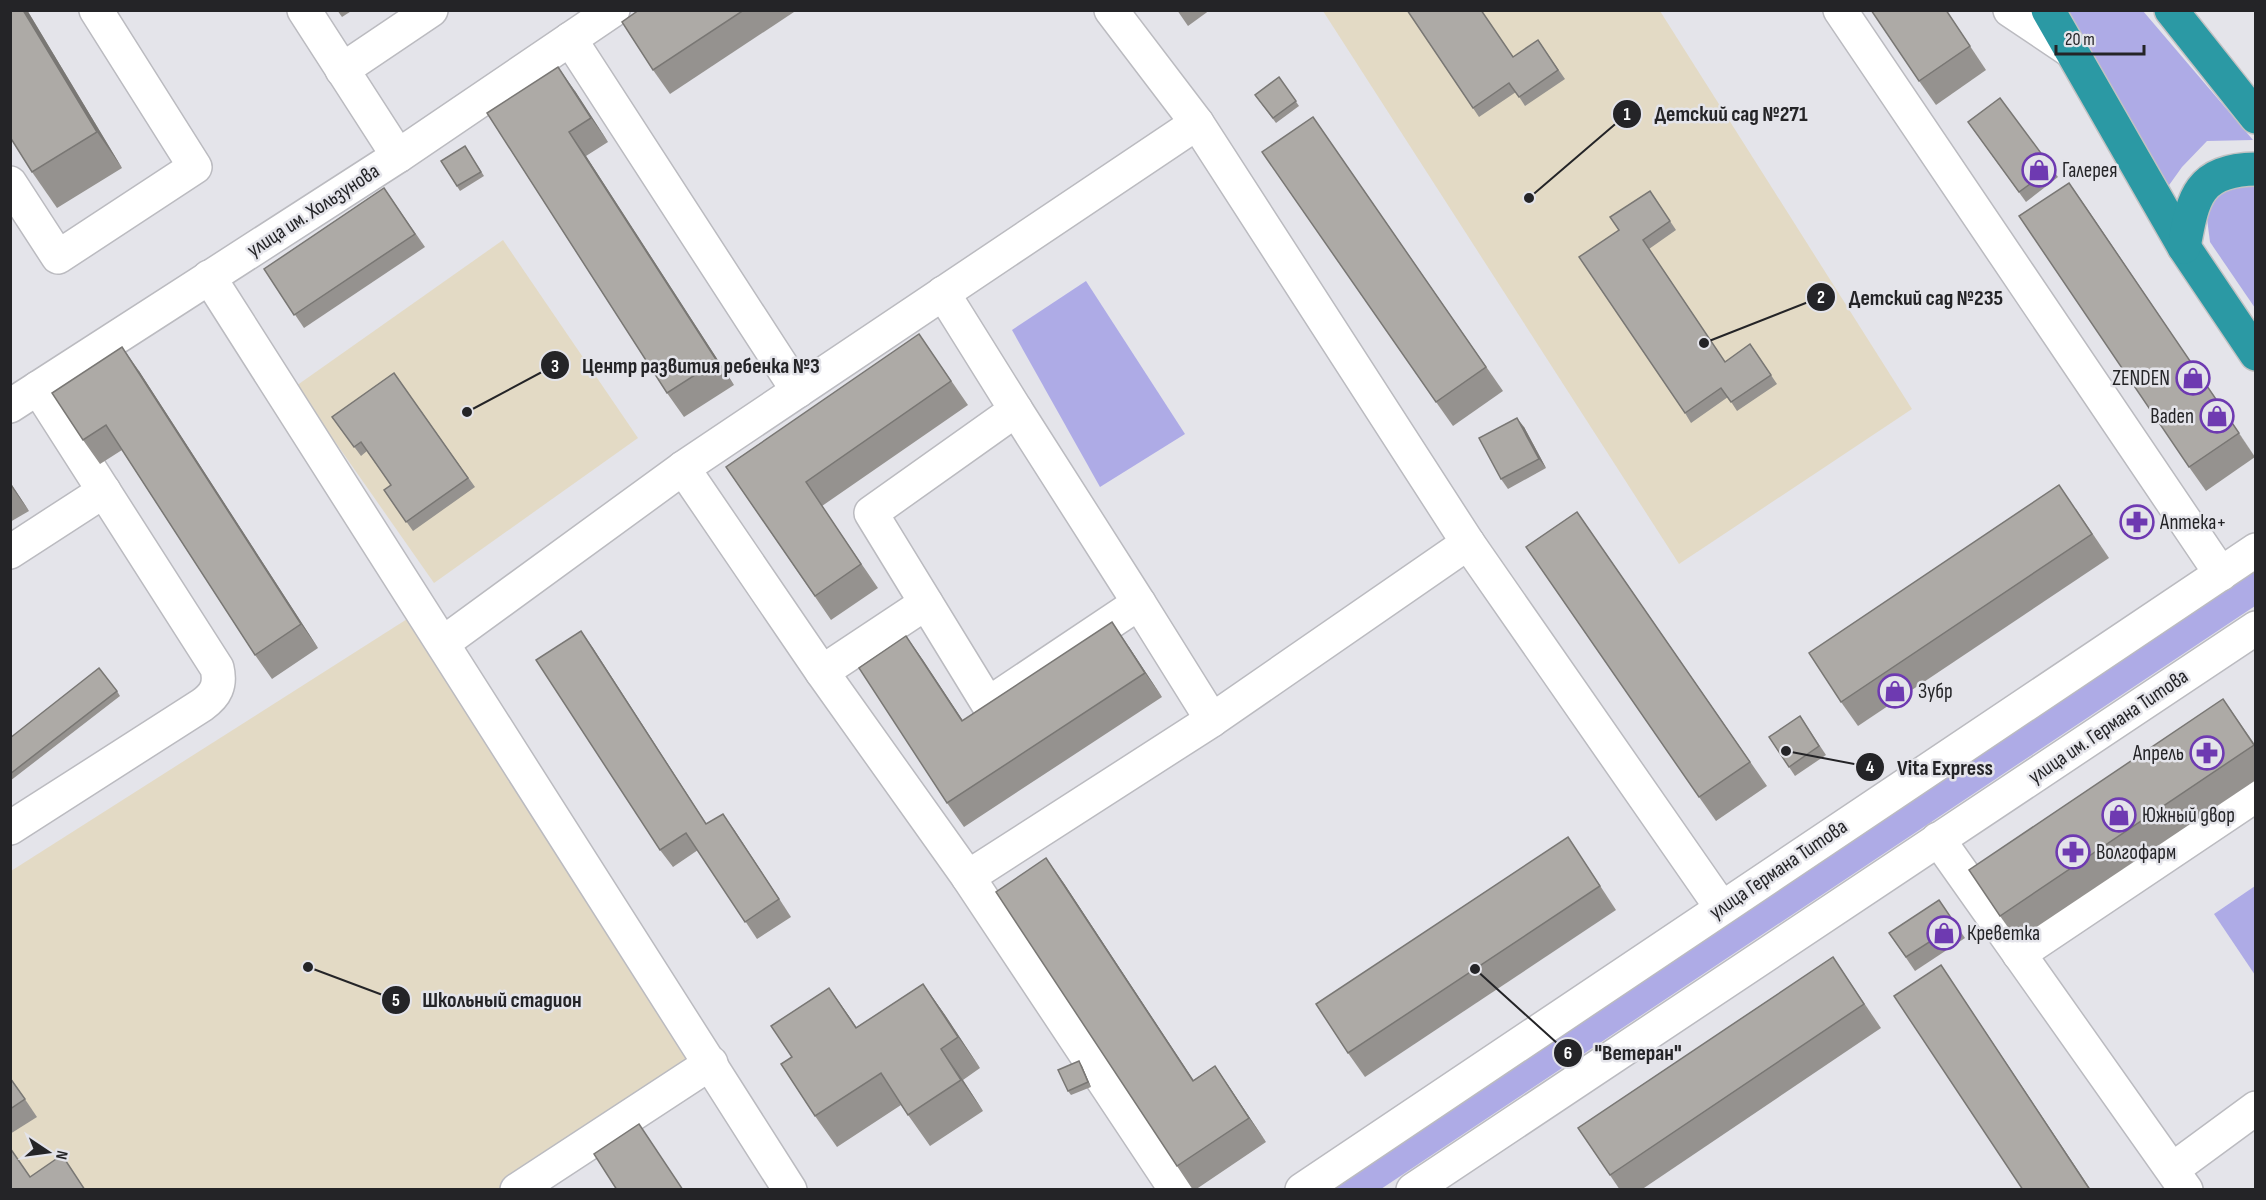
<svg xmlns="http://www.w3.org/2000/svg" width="2266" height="1200" font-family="'Sofia Sans Condensed',sans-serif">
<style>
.education{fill:#e3dac5}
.green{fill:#aeabe6}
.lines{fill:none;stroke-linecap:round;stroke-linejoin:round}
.minor-casing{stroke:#bbbbc0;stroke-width:36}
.highway-casing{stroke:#c2c2c3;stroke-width:36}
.minor{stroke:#fff;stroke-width:33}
.highway{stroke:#2b99a4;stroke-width:33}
.wall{fill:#95928f}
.shaded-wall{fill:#797774}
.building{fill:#adaaa6;stroke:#797774;stroke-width:1.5}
.labels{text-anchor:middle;stroke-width:5;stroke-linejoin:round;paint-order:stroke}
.poi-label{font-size:21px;fill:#242427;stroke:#e4e4ea;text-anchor:start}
.street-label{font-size:21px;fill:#242427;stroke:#e4e4ea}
.leader{fill:none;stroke:#242427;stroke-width:2}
.callout-dot{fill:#242427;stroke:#e4e4ea;stroke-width:2}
.mark-label{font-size:18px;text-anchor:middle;font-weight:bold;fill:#fff}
.callout-label{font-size:22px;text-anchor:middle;font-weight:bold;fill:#242427;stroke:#e4e4ea;stroke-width:5;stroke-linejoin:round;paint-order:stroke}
</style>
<rect width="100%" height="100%" fill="#e4e4ea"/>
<g class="education">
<polygon points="1323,11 1660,11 1912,409 1679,564"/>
<polygon points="503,240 638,438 434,583 296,386"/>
<polygon points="415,614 707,1058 500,1189 11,1190 11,871"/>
</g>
<g class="green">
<polygon points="2067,11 2143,11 2253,140 2207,141 2182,167 2167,188"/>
<polygon points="2252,183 2255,183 2255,308 2210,242 2206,211 2222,192"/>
<polygon points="1086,281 1185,434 1100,487 1012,330"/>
<polygon points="2255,565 2255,606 1381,1189 1320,1190"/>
<polygon points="2255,886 2255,975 2214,914"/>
</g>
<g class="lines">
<defs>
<g id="minor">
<polyline points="304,10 398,156"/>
<polyline points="1111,10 1197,123 1468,543 1721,907"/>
<polyline points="1840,10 2221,574"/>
<polyline points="2010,10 2071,51"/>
<polyline points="570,39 798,391"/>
<polyline points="342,70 431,10"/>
<polyline points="10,183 58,257 195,167 96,10"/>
<polyline points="209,277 790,1190"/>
<polyline points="943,293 1016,410 871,513 988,704 1139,603 1212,720"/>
<polyline points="10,406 398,156 613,10"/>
<polyline points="1016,410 1139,603"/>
<polyline points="683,468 822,672 968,877 1176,1190"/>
<polyline points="10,552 104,491"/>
<polyline points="443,643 683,468 1197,123"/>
<polyline points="822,672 926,603"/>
<path d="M10 828 202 705C216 695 221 685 217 668L38 388"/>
<polyline points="1938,839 2186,1190"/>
<polyline points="968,877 1212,720 1468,543"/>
<polyline points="2019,954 2256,795"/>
<polyline points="2173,1169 2256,1108"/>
<polyline points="517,1190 711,1063"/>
<polyline points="1302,1190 2256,550"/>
<polyline points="1413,1190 2256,628"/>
</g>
<g id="highway">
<polyline points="2048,10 2184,247 2256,354"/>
<polyline points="2171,10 2256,117"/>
<path d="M2184 247C2193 198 2197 170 2256 169"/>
</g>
</defs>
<use href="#minor" class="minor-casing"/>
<use href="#highway" class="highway-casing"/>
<use href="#minor" class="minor"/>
<use href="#highway" class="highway"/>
</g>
<g class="wall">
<polygon points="10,10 27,10 122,168 57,208 32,172"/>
<polygon points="337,10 353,10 342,17"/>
<polygon points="639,10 797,10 670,94 653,70"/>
<polygon points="1177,10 1210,10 1188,26"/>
<polygon points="1407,10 1513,57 1538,40 1565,79 1525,106 1516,92 1479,117"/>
<polygon points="1946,10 1986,70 1936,105 1919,81"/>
<polygon points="1279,77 1299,106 1276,123 1255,95"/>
<polygon points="575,91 608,142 586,156 734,385 684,417 667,393 487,113"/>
<polygon points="2000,98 2058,177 2026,202 1968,122"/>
<polygon points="1313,117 1503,391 1453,426 1436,402"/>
<polygon points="465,146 484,176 460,191 441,161"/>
<polygon points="2069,183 2255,457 2206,491 2189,467"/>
<polygon points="384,188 425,247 304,328 264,269"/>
<polygon points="1650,191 1676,230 1649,249 1725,362 1750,344 1777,384 1737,411 1728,397 1691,423 1685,413 1619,230"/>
<polygon points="919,334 968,405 822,506 878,588 831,620 726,467"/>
<polygon points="139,371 318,648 272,679 255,655 122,450 100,464 83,440"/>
<polygon points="394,373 475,487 413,531 384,490 391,485 367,451 361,456 332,417"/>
<polygon points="1524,427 1546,468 1508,489 1501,479"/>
<polygon points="10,482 29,511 10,522"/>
<polygon points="2076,509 2109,558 1858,726 1841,702"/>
<polygon points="1577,512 1767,786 1716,821 1699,797"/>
<polygon points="581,631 706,824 723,814 791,917 757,939 698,850 673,867 660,850"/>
<polygon points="906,636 963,721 1129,647 1162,697 964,827 947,803"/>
<polygon points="117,691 120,696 10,781 10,738"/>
<polygon points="2223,699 2256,746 2256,780 2017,940 2000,916"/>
<polygon points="1800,716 1826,755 1795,776 1769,737"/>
<polygon points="1568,837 1616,910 1365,1077 1348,1053"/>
<polygon points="1063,882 1193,1080 1215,1066 1266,1142 1195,1190 1193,1190 1177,1166"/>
<polygon points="1939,900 1965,938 1915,971 1889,933"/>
<polygon points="1833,957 1881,1028 1641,1190 1620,1190 1578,1128"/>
<polygon points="923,984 945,1015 980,1068 963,1080 983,1111 930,1146 901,1105 837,1147 815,1116 792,1057 829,988 857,1028"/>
<polygon points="1079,1061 1082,1066 1091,1087 1071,1095 1068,1091"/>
<polygon points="10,1077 37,1117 10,1134"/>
</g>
<g class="shaded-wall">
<polygon points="23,10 27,10 122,168 97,132"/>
<polygon points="558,67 575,91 608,142 591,118"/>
<polygon points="569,132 586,156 734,385 717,361"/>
<polygon points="2069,183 2086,207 2255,457 2239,433"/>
<polygon points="122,347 139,371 318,648 301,624"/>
<polygon points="1517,418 1524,427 1546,468 1539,459"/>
<polygon points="10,482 29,511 10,485"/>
<polygon points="1112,622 1129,647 1162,697 1145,673"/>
<polygon points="581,631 593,648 718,842 706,824"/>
<polygon points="906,636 923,660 979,745 962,721"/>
<polygon points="723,814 735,831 791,917 779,899"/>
<polygon points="1046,858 1063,882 1210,1105 1193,1081"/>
<polygon points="1941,965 2091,1190 2090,1190"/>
<polygon points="923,984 945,1015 980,1068 958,1037"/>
<polygon points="829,988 851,1019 877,1059 856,1028"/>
<polygon points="941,1049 963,1080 983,1111 961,1080"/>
<polygon points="1079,1061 1082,1066 1091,1087 1088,1082"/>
<polygon points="1215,1066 1232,1091 1266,1142 1249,1118"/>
</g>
<g class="building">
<polygon points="10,10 23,10 97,132 32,172 10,137"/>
<polygon points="639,10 744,10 653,70 622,22"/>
<polygon points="1407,10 1481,10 1513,57 1538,40 1558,70 1519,97 1509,83 1473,108"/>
<polygon points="1871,10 1946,10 1970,46 1919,81"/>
<polygon points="558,67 591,118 569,132 717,361 667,393 487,113"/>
<polygon points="1279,77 1296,101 1273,118 1255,95"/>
<polygon points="2000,98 2052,168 2019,192 1968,122"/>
<polygon points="1313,117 1486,367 1436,402 1262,152"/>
<polygon points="465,146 481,172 457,186 441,161"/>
<polygon points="2069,183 2239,433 2189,467 2019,216"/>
<polygon points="384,188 415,234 294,315 264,269"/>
<polygon points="1650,191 1670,221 1643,240 1725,362 1750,344 1771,375 1731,402 1721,388 1685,413 1579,257 1619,230 1610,217"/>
<polygon points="919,334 951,381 806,482 861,564 815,596 726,467"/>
<polygon points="122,347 301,624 255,655 106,425 83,440 52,393"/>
<polygon points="394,373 468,478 406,522 384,490 391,485 361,442 354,447 332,417"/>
<polygon points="1517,418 1539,459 1501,479 1479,438"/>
<polygon points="2059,485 2092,534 1841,702 1809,653"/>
<polygon points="1577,512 1750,762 1699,797 1526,547"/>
<polygon points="1112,622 1145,673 947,803 859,668 906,636 962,721"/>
<polygon points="581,631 706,824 723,814 779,899 745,922 686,833 660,850 536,660"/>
<polygon points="99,668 117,691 10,774 10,738"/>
<polygon points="2223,699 2254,745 2000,916 1969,870"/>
<polygon points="1800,716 1819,746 1789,767 1769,737"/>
<polygon points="1568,837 1600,886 1348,1053 1316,1004"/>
<polygon points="1046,858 1193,1081 1215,1066 1249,1118 1177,1166 996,892"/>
<polygon points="1939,900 1956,925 1906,957 1889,933"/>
<polygon points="1833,957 1864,1004 1610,1175 1578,1128"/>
<polygon points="1941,965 2090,1190 2023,1190 1894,996"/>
<polygon points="923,984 958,1037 941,1049 961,1080 908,1115 881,1073 815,1116 781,1064 792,1057 771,1026 829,988 856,1028"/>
<polygon points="1079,1061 1088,1082 1068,1091 1058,1070"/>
<polygon points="10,1078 25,1099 10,1109"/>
<polygon points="639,1124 683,1190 617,1190 594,1154"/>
<polygon points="10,1148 30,1177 62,1155 85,1190 10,1190"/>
</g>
<defs>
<symbol id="shop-ring" viewBox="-11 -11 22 22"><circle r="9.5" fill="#e4e4ea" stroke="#6e3ab1" stroke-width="1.5"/><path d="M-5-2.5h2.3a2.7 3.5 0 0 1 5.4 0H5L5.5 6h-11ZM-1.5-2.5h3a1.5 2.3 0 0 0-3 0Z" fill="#6e3ab1"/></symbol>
<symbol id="pharmacy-ring" viewBox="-11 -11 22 22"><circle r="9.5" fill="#e4e4ea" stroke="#6e3ab1" stroke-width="1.5"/><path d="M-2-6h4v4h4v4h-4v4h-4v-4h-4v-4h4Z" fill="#6e3ab1"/></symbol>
</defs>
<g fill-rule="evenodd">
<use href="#shop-ring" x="2020" y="151" width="38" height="38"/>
<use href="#shop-ring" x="2174" y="359" width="38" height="38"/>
<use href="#shop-ring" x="2198" y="397" width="38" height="38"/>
<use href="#pharmacy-ring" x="2118" y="503" width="38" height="38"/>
<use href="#shop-ring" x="1876" y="672" width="38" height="38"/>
<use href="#pharmacy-ring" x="2188" y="734" width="38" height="38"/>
<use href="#shop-ring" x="2100" y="796" width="38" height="38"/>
<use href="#pharmacy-ring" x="2054" y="833" width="38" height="38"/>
<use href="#shop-ring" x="1925" y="914" width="38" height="38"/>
</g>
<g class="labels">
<g class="poi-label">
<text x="2062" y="177">Галерея</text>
<text x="2170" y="385" text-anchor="end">ZENDEN</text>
<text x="2194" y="423" text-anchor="end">Baden</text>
<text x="2160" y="529">Аптека+</text>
<text x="1918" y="698">Зубр</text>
<text x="2184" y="760" text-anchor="end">Апрель</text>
<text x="2142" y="822">Южный двор</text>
<text x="2096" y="859">Волгофарм</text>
<text x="1967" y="940">Креветка</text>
</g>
<g class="street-label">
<text transform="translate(313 210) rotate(-33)" y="7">улица им. Хользунова</text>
<text transform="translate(2108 726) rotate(-34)" y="7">улица им. Германа Титова</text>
<text transform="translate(1778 869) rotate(-34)" y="7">улица Германа Титова</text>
</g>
</g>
<path class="leader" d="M1529 198L1627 114M1704 343L1821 297M467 412L555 365M1786 751L1870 767M308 967L396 1000M1475 969L1568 1053"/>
<g class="callout-dot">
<circle cx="1529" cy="198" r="6"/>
<circle cx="1704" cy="343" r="6"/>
<circle cx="467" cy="412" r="6"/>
<circle cx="1786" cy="751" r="6"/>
<circle cx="308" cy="967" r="6"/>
<circle cx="1475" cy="969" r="6"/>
<circle cx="1627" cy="114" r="15"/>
<circle cx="1821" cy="297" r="15"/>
<circle cx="555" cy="365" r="15"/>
<circle cx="1870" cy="767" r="15"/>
<circle cx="396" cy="1000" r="15"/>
<circle cx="1568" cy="1053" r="15"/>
</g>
<g class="mark-label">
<text x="1627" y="120">1</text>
<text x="1821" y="303">2</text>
<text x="555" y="372">3</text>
<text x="1870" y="773">4</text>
<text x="396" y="1006">5</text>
<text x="1568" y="1059">6</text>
</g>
<g class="callout-label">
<text x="1731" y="121">Детский сад №271</text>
<text x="1926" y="305">Детский сад №235</text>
<text x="701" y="373">Центр развития ребенка №3</text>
<text x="1945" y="775">Vita Express</text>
<text x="502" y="1007">Школьный стадион</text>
<text x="1638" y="1060">"Ветеран"</text>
</g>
<rect width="2266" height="1200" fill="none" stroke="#242427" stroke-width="24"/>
<g transform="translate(48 1152) rotate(103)" stroke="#e4e4ea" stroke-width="4.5" paint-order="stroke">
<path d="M0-4.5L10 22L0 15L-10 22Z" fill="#242427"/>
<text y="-9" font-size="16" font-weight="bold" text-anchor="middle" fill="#242427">N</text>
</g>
<path d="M2056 45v9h88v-9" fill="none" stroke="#242427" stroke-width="3"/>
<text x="2065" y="45" font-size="18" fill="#242427" stroke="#e4e4ea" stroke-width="4.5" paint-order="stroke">20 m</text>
</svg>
